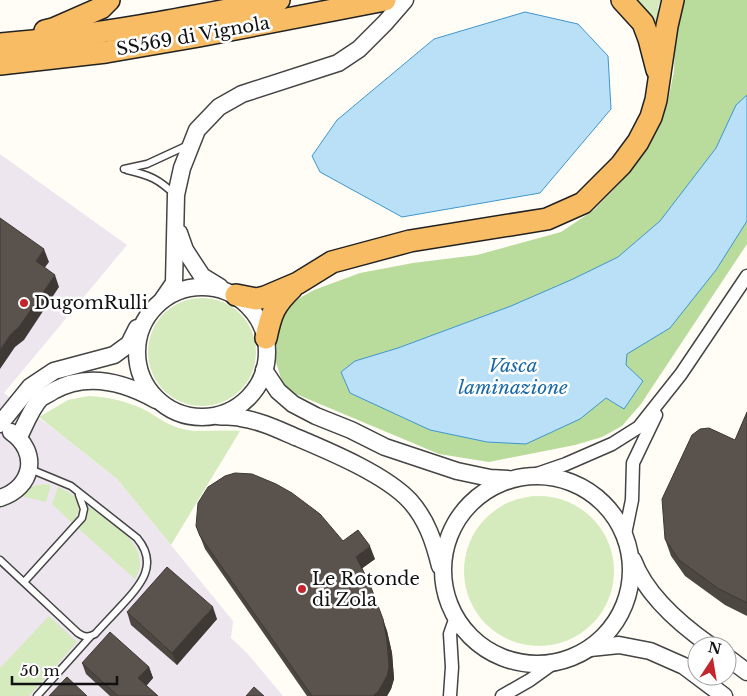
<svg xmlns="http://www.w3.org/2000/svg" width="747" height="696" font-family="'Libre Baskerville',serif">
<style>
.industrial{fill:#eee6ef}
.green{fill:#d5ebbd}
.forest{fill:#b9dc9c}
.water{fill:#b9e0f7;stroke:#3f96cf}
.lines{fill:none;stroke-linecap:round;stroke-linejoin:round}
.service-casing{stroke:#444;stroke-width:9}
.minor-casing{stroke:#444;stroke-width:15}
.tertiary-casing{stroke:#444;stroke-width:19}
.trunk-casing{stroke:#222;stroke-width:24}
.service{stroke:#fff;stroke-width:6}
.minor{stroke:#fff;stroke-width:12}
.tertiary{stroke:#fff;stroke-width:16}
.trunk{stroke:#f7bc64;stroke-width:21}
.wall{fill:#4d4742}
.shaded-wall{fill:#3f3936}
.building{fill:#5a524d;stroke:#3f3936}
.poi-dot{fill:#c4262e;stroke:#fff;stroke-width:2}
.labels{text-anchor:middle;stroke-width:5;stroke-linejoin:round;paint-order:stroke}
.street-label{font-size:18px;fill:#111;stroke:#fff}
.poi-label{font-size:18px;fill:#111;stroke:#fff;text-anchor:start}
.water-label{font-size:19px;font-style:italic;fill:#1768a6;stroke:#fff}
</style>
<rect width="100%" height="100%" fill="#fffdf5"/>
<polygon class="industrial" points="0,154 127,245 4,393 54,429 117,479 233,621 231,638 247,653 283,696 0,696"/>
<g class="green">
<polygon points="631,0 661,0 658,7 658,47"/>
<circle cx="202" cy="352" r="54"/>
<path d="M89 396C108 397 127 401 145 410 156 416 166 424 179 428 198 434 219 429 240 431L171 545 117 479 39 417 68 400Z"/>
<polygon points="44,484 51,485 46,502 17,495 28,487"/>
<path d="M58 487C76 495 87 503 72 523L52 504Z"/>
<circle cx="539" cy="571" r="75"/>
<path d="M88 506C110 523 155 546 135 579L79 529 88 515Z"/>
<polygon points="49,616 77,642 29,696 0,696 0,668"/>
</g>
<polygon class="forest" points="683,0 747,0 747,244 641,404 622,426 602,437 575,445 489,462 439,454 296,394 282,382 276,362 276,343 280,324 285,310 298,299 314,290 360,273 413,263 477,255 561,232 594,210 622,181 651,137 667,106 674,71 675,36"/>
<g class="water">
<polygon points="525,12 578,24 608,56 611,109 540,193 402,217 320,172 312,156 337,120 434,39"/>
<polygon points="747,95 747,221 716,270 670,328 627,354 626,365 643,381 624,409 606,398 580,419 526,444 487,442 430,430 350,393 341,372 355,361 398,348 511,306 573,279 618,257 660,221 716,148 736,105"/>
</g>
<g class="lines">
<defs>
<g id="service">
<polyline points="124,169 147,164 186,146"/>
<path d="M127 170C149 175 159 179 175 195"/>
<path d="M0 560 78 633C84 637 88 638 95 634 104 624 113 615 122 605 141 585 159 564 137 538L71 486 30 469"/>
<polyline points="24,582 82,518 84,509 79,495"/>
<polyline points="37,696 90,637"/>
</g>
<g id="minor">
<polyline points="531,476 566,464 612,444 639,427 681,374 747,276"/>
<polyline points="625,534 632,500 633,463 656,415"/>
<polyline points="450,696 452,667 450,634 456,617"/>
<polyline points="502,696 530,680 555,662"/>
</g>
<g id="tertiary">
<polyline points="179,233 185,250 202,276 220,287"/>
<circle cx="202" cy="352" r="65"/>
<polyline points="163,299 174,283 176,195 182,168 197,130 219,107 242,94 338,63 359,49 385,23 405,0"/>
<polyline points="264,370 278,391 293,404 316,416 351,430 385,447 457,471 490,478 508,479"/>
<path d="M218 416C225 417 233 416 241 418 261 421 279 430 298 438 331 452 386 475 410 501 427 520 434 542 440 566"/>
<polyline points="0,424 30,387 54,371 114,355 129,344 137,328"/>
<path d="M19 437C25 425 31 409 40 399 43 396 49 394 53 391 87 372 124 382 156 400"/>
<circle cx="537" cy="570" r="94"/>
<path d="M0 498C33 488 40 452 11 432"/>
<path d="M633 560C646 595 681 625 711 646"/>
<polyline points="590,648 619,645 650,651 684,666 724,696"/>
<polyline points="727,657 747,672"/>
</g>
<g id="trunk">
<polyline points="622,0 643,23 649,39 657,70"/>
<polyline points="45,31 53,29 101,8 109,0"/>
<path d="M0 44C94 36 187 18 279 0"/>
<polyline points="0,64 106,52 199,36 385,0"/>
<polyline points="236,295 256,299 265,297 298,283 332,262 410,241 547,219 583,203 621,165 638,142 651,117 656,100 667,26 673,0"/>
<path d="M266 338C271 314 274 305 292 288"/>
</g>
</defs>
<use href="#service" class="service-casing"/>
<use href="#minor" class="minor-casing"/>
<use href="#tertiary" class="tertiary-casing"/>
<use href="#trunk" class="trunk-casing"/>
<use href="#service" class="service"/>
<use href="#minor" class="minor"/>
<use href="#tertiary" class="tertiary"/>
<use href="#trunk" class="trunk"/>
</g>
<g class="wall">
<polygon points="747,412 747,616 725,605 685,576 671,556 665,539 735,440"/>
<polygon points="196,526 343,541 375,559 362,568 387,631 392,653 394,679 391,689 387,696 307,696 205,549"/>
<polygon points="127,612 217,619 177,665 131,625"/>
<polygon points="82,663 149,667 153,678 146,685 158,696 110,696 86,674"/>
</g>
<g class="shaded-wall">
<polygon points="44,249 49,262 40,274 36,261"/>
<polygon points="55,275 59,287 24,340 15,347 0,369 0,350 10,335"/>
<polygon points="370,546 375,559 360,570 356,557"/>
<polygon points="213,607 217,619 177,665 172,653"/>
<polygon points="383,619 387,631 392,653 394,679 391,689 387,696 373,696"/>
<polygon points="149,667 153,678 143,690 138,678"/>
</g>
<g class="building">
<polygon points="0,218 44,249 36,261 55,275 19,327 10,335 0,350"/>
<polygon points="747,412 747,603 719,589 679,560 665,539 662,499 692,435 700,429 709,428 735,440"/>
<polygon points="235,473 252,474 276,484 292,493 320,514 343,541 358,530 370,546 356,557 369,582 383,619 387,641 389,667 387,676 378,692 373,696 312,696 200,536 196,526 198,503 208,487 225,476"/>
<polygon points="167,567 213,607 172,653 127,612"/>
<polygon points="110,632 149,667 138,678 158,696 118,696 82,663"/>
<polygon points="67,677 87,696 49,696"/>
<polygon points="254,687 264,696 246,696"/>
</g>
<g class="poi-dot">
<circle cx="24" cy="303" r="5"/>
<circle cx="302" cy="589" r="5"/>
</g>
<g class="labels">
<g class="street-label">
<text transform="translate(193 36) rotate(-10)" y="6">SS569 di Vignola</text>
</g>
<g class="poi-label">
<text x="34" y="309">DugomRulli</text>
<text x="312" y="585">Le Rotonde<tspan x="312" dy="21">di Zola</tspan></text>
</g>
<g class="water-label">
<text x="513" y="372">Vasca<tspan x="513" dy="22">laminazione</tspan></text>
</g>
</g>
<g transform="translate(712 661) rotate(12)"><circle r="24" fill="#ffffff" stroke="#a0a0a0"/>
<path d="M0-4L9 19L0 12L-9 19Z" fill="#c4262e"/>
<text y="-8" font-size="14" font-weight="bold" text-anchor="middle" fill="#111111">N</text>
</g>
<path d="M12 676v8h105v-8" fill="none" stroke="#111111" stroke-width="2.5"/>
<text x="20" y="676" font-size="15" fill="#111111" stroke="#ffffff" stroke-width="4" paint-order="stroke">50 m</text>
</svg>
